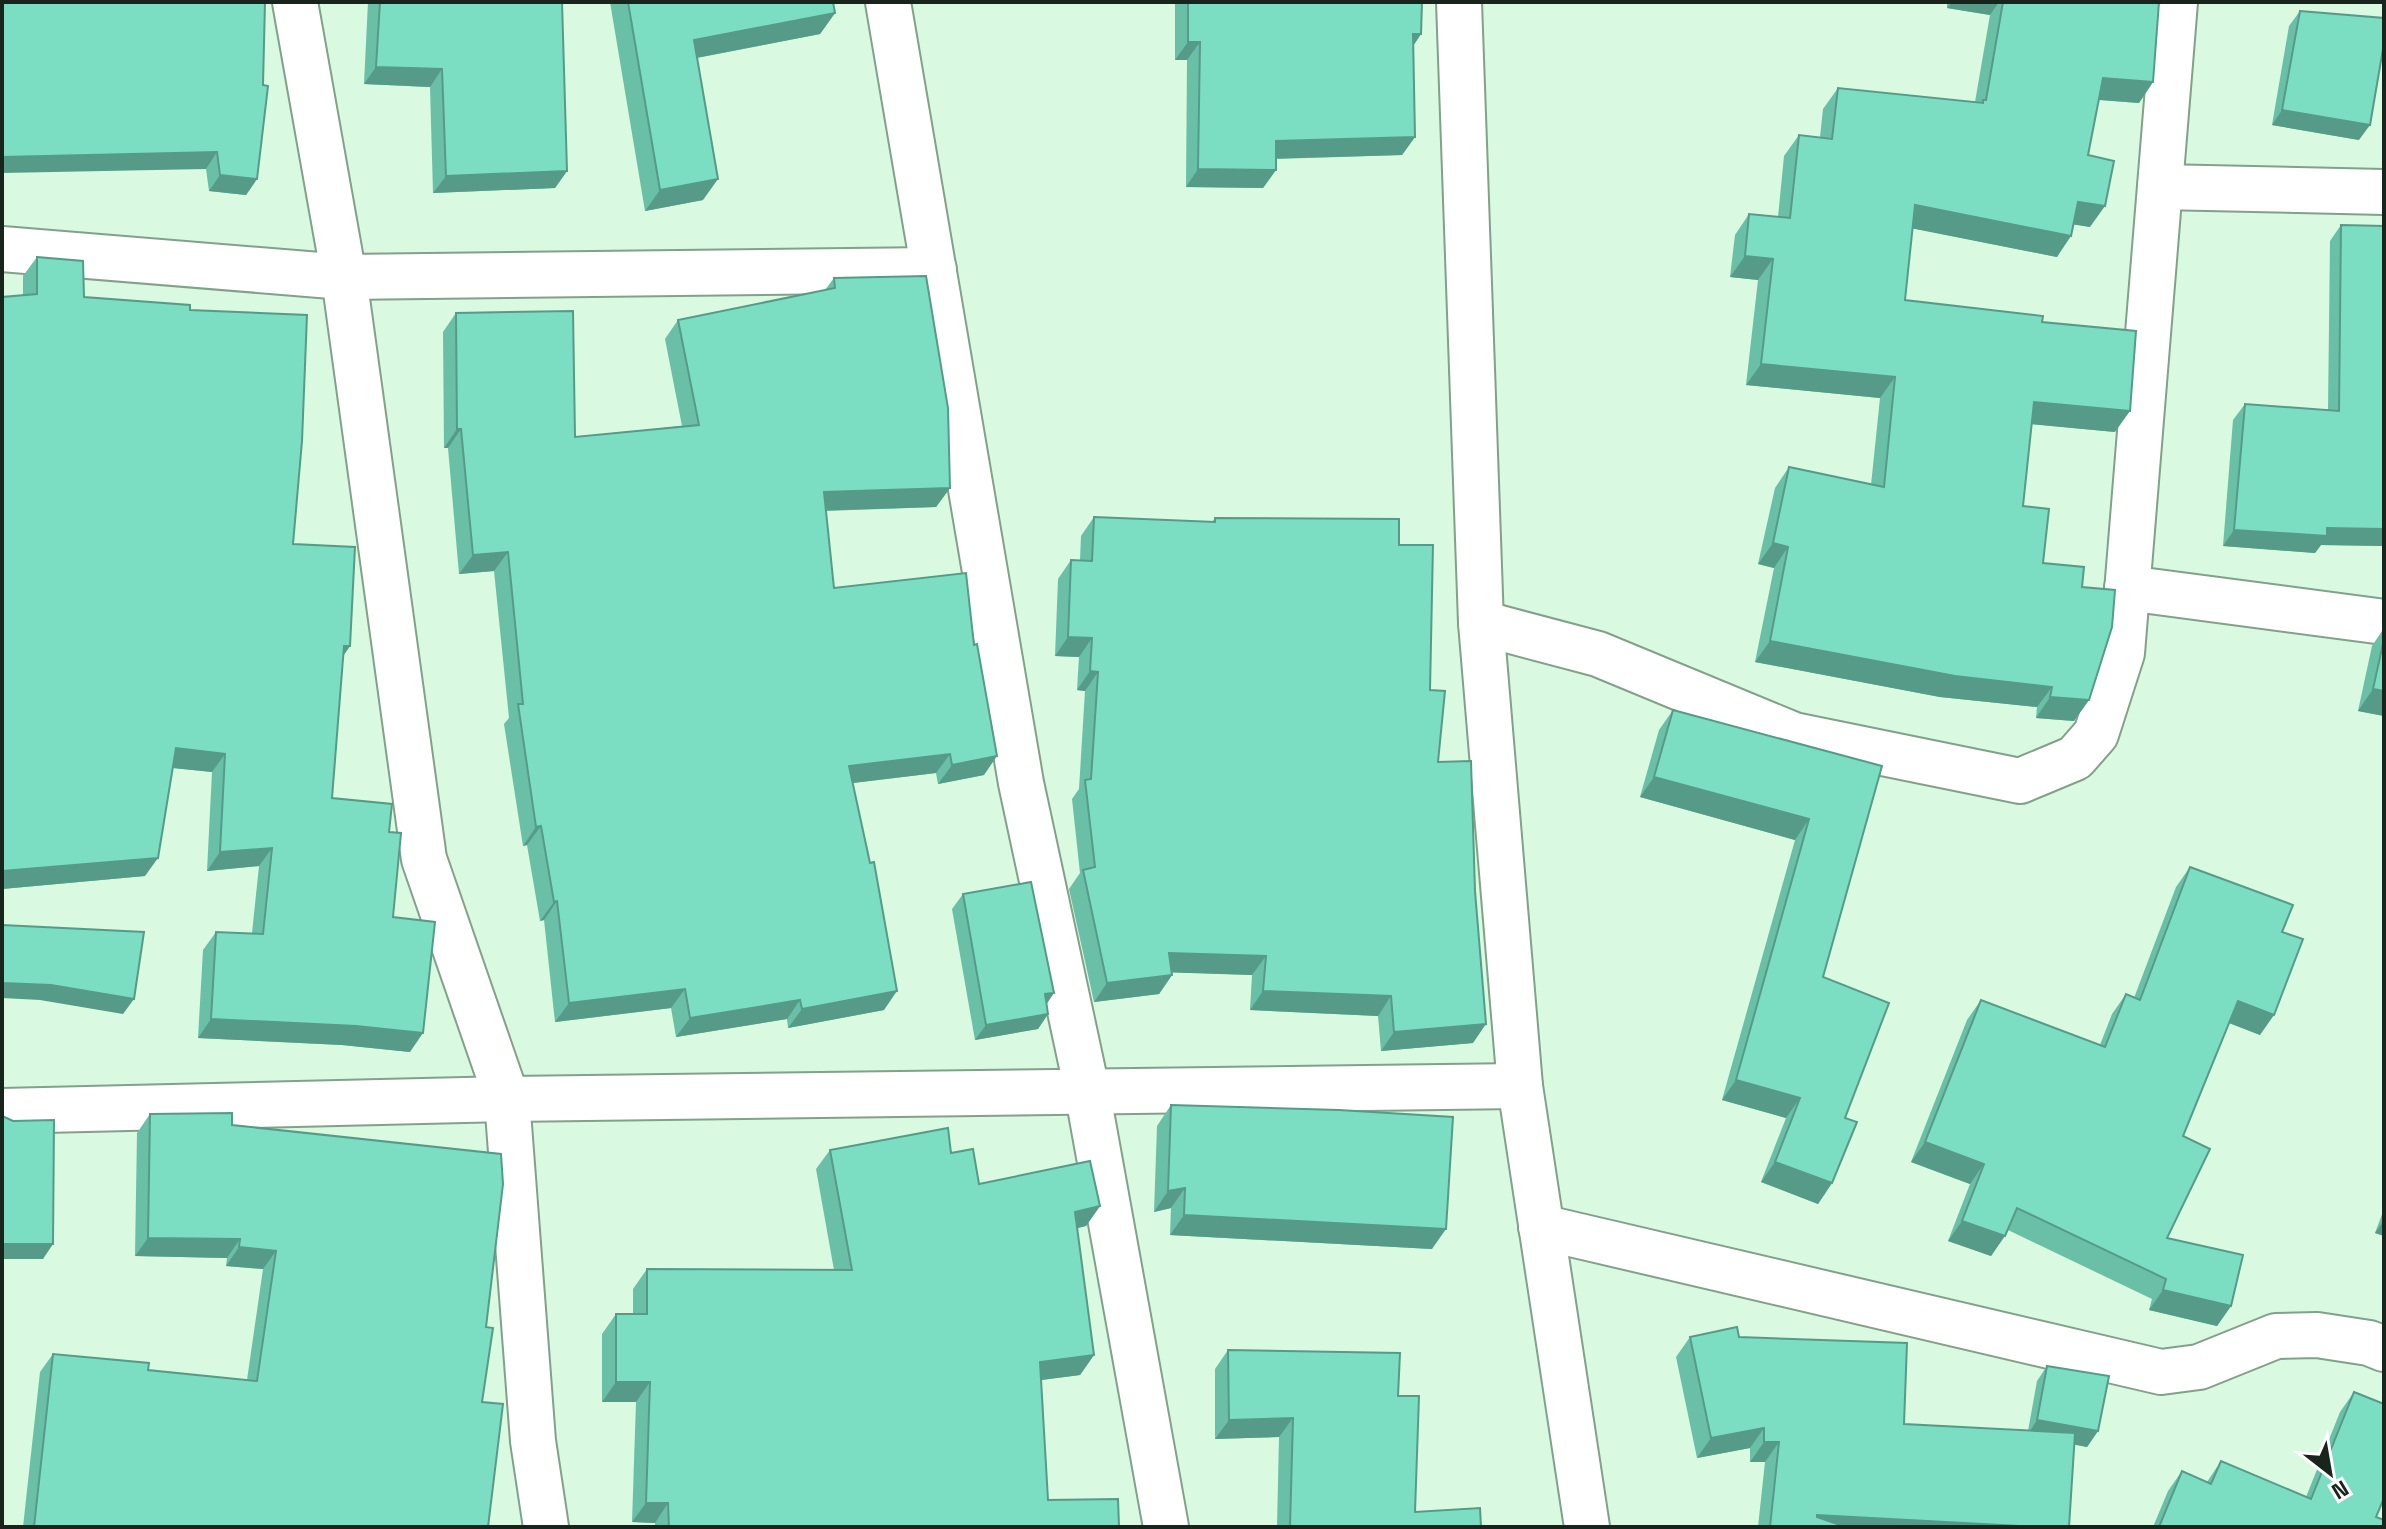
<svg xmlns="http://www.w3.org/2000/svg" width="2386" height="1529" font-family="'Space Grotesk',sans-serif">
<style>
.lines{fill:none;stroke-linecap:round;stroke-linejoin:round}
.street-casing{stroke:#83a08a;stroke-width:48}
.street{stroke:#fff;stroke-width:44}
.wall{fill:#6abfa7}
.shaded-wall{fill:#569b88}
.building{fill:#7bdec2;stroke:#569b88;stroke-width:2}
</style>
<rect width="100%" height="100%" fill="#d9f9e0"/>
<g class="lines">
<defs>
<g id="street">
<polyline points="295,2 344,277 424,859 507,1099 533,1441 546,1527"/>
<polyline points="888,2 1021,783 1087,1090 1166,1527"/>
<polyline points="1459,2 1481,623 1520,1086 1587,1527"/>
<polyline points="2160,187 2384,192"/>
<polyline points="2,249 344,277 934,270"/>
<polyline points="2127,588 2384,622"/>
<polyline points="1481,623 1598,654 1794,735 2020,781 2075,758 2096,734 2122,653 2175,2"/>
<polyline points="2,1111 507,1099 1520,1086"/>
<polyline points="1541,1227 2161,1372 2199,1367 2276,1336 2317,1335 2369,1343 2384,1349"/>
</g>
</defs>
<use href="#street" class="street-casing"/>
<use href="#street" class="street"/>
</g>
<g class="wall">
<polygon points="2,2 257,179 246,195 209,191 206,169"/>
<polygon points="368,2 562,2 567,171 555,188 433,193 430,87 364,84"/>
<polygon points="610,2 833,2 835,13 820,34 697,58 703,200 645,211"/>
<polygon points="1175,2 1422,2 1421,34 1413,46 1415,137 1402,155 1276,159 1276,170 1263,188 1186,187 1187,60 1175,60"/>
<polygon points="1947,2 2159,2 2153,82 2139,103 2099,100 2088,155 2090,227 2074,224 2057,257 1912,228 1905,300 2042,322 2115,432 2032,424 2023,506 2043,563 2082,587 2089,700 2074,721 2036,718 2037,707 1940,697 1755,662 1774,568 1758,564 1775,488 1789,467 1871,485 1880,398 1746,385 1758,280 1730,277 1735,235 1749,214 1778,217 1784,156 1799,135 1820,137 1823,109 1838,88 1975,102 1990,15 1947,8"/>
<polygon points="2300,11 2359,140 2272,125 2289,26"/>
<polygon points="2341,225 2384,226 2384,546 2321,545 2315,553 2223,546 2233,420 2245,404 2328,410 2330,241"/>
<polygon points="37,257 84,297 190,310 293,544 350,646 343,656 332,798 389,832 393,917 410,1052 342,1045 198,1038 203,950 216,932 252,933 259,866 207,871 212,772 173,768 145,876 2,889 2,297 23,295 23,276"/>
<polygon points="834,278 950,488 936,507 826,511 834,588 984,775 938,784 936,773 853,783 884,1010 788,1028 787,1019 676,1037 671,1008 555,1022 544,920 540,921 527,845 523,846 504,724 509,718 494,571 459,574 448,448 444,448 443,332 456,313 575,437 682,426 665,339 678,320 825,290"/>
<polygon points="1094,517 1212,522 1215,518 1399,545 1430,690 1473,1043 1381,1051 1378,1016 1250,1010 1252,975 1172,972 1172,975 1159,994 1094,1002 1069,889 1080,873 1072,799 1079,789 1085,691 1077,690 1079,657 1055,656 1058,579 1071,560 1080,560 1081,536"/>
<polygon points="2384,628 2384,716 2358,711 2372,646"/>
<polygon points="1673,710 1882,766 1823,977 1845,1118 1832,1183 1818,1204 1761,1182 1786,1118 1722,1100 1795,840 1640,797 1659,730"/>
<polygon points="2190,867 2282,932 2260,1035 2229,1023 2183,1136 2167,1238 2231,1306 2217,1326 2149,1310 2152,1299 2008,1230 1991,1256 1948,1241 1970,1184 1911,1162 1967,1020 1981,1000 2100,1045 2112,1014 2126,994 2134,998 2176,887"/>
<polygon points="963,894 1048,1014 1038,1029 975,1040 952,909"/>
<polygon points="1171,1105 1432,1249 1170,1235 1171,1208 1154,1212 1157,1126"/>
<polygon points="150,1114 232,1125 486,1327 482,1402 488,1527 23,1527 40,1372 53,1354 148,1370 247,1380 263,1269 226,1266 227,1258 135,1256 137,1133"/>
<polygon points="830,1150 951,1153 979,1184 1100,1206 1086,1226 1077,1228 1094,1355 1080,1375 1041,1380 1048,1500 1119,1527 655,1527 655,1523 632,1522 636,1402 602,1402 602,1334 616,1314 633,1314 633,1289 647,1269 834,1270 816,1169"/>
<polygon points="2384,1209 2384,1236 2375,1233"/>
<polygon points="1690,1337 1739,1337 1904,1424 2028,1431 2037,1381 2047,1366 2098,1431 2087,1447 2074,1444 2069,1527 1758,1527 1765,1462 1750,1462 1750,1448 1697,1458 1676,1357"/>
<polygon points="1228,1350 1398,1396 1415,1512 1481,1527 1277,1527 1279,1437 1215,1439 1215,1369"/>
<polygon points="2354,1392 2376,1517 2384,1527 2153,1527 2168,1491 2182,1471 2207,1482 2221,1461 2306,1497 2340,1412"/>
</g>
<g class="shaded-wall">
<polygon points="1952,2 1999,2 1990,15 1947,8"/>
<polygon points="835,13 820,34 680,61 694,40"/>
<polygon points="1413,34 1421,34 1409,52"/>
<polygon points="1188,42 1200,42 1187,60 1175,60"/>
<polygon points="376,67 442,69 430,87 364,84"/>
<polygon points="2103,78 2153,82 2139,103 2088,99"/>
<polygon points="2282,110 2370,125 2359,140 2272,125"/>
<polygon points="1415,137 1402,155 1263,159 1276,141"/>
<polygon points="217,152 206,169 2,173 2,157"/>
<polygon points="1198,169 1276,170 1263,188 1186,187"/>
<polygon points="567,171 555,188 433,193 446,176"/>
<polygon points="220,175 257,179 246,195 209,191"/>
<polygon points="718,179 703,200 645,211 660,190"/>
<polygon points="2078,202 2105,206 2090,227 2064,223"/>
<polygon points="1915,205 2071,236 2057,257 1900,226"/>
<polygon points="1745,256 1773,259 1758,280 1730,277"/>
<polygon points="1761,364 1895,377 1880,398 1746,385"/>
<polygon points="2034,402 2130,411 2115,432 2019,423"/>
<polygon points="457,429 461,429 448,448 444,448"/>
<polygon points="950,488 936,507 810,511 824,492"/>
<polygon points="2327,528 2384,529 2384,546 2321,545 2315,553 2223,546 2234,530"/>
<polygon points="1773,543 1788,547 1774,568 1758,564"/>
<polygon points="508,552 494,571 459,574 473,555"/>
<polygon points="1068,637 1092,638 1079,657 1055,656"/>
<polygon points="1770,641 2052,687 2037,707 1940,697 1755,662"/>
<polygon points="344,646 350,646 337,665"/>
<polygon points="1090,671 1098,672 1085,691 1077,690"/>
<polygon points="2373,689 2384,691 2384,716 2358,711"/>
<polygon points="2050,697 2089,700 2074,721 2036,718"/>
<polygon points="176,748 225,754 212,772 163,767"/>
<polygon points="950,754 936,773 836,785 849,766"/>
<polygon points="997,756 984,775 938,784 952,765"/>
<polygon points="1654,777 1809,819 1795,840 1640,797"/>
<polygon points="541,826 527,845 523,846 536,827"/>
<polygon points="272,848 259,866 207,871 220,852"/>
<polygon points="158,858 145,876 2,889 2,871"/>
<polygon points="557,901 544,920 540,921 554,902"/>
<polygon points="1169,953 1266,956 1252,975 1156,972"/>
<polygon points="1172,975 1159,994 1094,1002 1107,983"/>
<polygon points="2,983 51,985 134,999 123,1014 40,1000 2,998"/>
<polygon points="685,989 671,1008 555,1022 569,1003"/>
<polygon points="897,991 884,1010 788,1028 802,1009"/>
<polygon points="1263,991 1391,996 1378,1016 1250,1010"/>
<polygon points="1054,993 1044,1008 1045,994"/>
<polygon points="800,1000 787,1019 676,1037 690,1018"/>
<polygon points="2238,1001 2274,1015 2260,1035 2224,1021"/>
<polygon points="1048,1014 1038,1029 975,1040 986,1025"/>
<polygon points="211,1019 356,1026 423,1033 410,1052 342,1045 198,1038"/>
<polygon points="1486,1024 1473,1043 1381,1051 1394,1032"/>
<polygon points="1736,1080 1800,1098 1786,1118 1722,1100"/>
<polygon points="1925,1142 1984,1164 1970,1184 1911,1162"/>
<polygon points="1775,1162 1832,1183 1818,1204 1761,1182"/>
<polygon points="1185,1188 1171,1208 1154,1212 1168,1191"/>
<polygon points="1100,1206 1086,1226 1061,1232 1075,1212"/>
<polygon points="1184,1215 1446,1229 1432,1249 1170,1235"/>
<polygon points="2384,1220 2384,1236 2375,1233"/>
<polygon points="1962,1221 2005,1236 1991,1256 1948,1241"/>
<polygon points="148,1238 240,1239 227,1258 135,1256"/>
<polygon points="2,1244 53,1244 43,1259 2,1259"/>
<polygon points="239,1247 276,1251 263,1269 226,1266"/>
<polygon points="2163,1290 2231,1306 2217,1326 2149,1310"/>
<polygon points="1094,1355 1080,1375 1026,1382 1040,1362"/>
<polygon points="616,1382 650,1382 636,1402 602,1402"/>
<polygon points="1293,1418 1279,1437 1215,1439 1229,1420"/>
<polygon points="2037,1420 2098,1431 2087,1447 2027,1436"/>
<polygon points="1764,1428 1750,1448 1697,1458 1711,1438"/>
<polygon points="1764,1442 1779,1442 1765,1462 1750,1462"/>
<polygon points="646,1503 668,1503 655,1523 632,1522"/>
<polygon points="1817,1515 2039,1527 1808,1527"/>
</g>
<g class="building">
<polygon points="2,2 265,2 263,85 268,86 257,179 220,175 217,152 2,157"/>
<polygon points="380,2 562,2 567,171 446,176 442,69 376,67"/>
<polygon points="628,2 833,2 835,13 694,40 718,179 660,190"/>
<polygon points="1188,2 1422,2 1421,34 1413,34 1415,137 1276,141 1276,170 1198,169 1200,42 1188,42"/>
<polygon points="2003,2 2159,2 2153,82 2103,78 2088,155 2114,161 2105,206 2078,202 2071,236 1915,205 1905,300 2043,316 2042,322 2136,331 2130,411 2034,402 2023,506 2049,509 2043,563 2084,567 2082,587 2115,590 2112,627 2089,700 2050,697 2052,687 1955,676 1770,641 1788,547 1773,543 1789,467 1884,487 1895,377 1761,364 1773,259 1745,256 1749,214 1790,218 1799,135 1832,139 1838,88 1983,103 1983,100 1986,100"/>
<polygon points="2300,11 2384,18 2384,43 2370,125 2282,110"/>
<polygon points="2341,225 2384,226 2384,529 2327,528 2327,536 2234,530 2245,404 2339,411"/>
<polygon points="37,257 83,261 84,297 190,305 190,310 307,315 302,441 293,544 355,547 350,646 344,646 332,798 392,804 389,832 401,833 393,917 435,922 423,1033 356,1026 211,1019 216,932 263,934 272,848 220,852 225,754 176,748 158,858 2,871 2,297 37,294"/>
<polygon points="926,276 948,408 950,488 824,492 834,588 966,573 974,645 977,644 997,756 952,765 950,754 849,766 870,863 874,862 897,991 802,1009 800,1000 690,1018 685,989 569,1003 557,901 554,902 541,826 536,827 518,704 523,704 508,552 473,555 461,429 457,429 456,313 573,311 575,437 699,425 678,320 835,288 834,278"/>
<polygon points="1094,517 1215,522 1215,518 1399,519 1399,545 1433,545 1430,690 1445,691 1438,762 1471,761 1475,891 1486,1024 1394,1032 1391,996 1263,991 1266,956 1169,953 1172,975 1107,983 1083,870 1095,867 1085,780 1091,779 1098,672 1090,671 1092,638 1068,637 1071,560 1092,561"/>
<polygon points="2384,639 2384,691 2373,689"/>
<polygon points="1673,710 1882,766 1823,977 1889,1003 1845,1118 1857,1122 1832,1183 1775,1162 1800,1098 1736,1080 1809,819 1654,777"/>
<polygon points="2190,867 2293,905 2282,932 2303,939 2274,1015 2238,1001 2183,1136 2210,1149 2167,1238 2243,1255 2231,1306 2163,1290 2166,1279 2017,1208 2005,1236 1962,1221 1984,1164 1925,1142 1981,1000 2105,1047 2126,994 2140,1000"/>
<polygon points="1031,882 1054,993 1045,994 1048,1014 986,1025 963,894"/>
<polygon points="2,925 144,932 134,999 51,985 2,983"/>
<polygon points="1171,1105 1339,1110 1453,1117 1446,1229 1184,1215 1185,1188 1168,1191"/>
<polygon points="232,1113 232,1125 501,1154 503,1184 486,1327 493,1328 482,1402 503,1404 488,1527 34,1527 53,1354 149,1363 148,1370 257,1381 276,1251 239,1247 240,1239 148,1238 150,1114"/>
<polygon points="2,1116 13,1121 54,1120 53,1244 2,1244"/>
<polygon points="948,1128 951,1153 973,1149 979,1184 1090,1161 1100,1206 1075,1212 1094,1355 1040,1362 1048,1500 1118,1499 1119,1527 669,1527 668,1503 646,1503 650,1382 616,1382 616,1314 647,1314 647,1269 852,1270 830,1150"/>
<polygon points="1737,1327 1739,1337 1907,1343 1904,1424 2075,1433 2069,1527 2039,1527 1817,1515 1817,1517 1846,1527 1770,1527 1779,1442 1764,1442 1764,1428 1711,1438 1690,1337"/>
<polygon points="1228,1350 1400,1353 1398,1396 1419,1396 1415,1512 1480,1508 1481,1527 1290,1527 1293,1418 1229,1420"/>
<polygon points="2047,1366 2109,1376 2098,1431 2037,1420"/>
<polygon points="2354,1392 2384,1404 2384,1498 2376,1517 2384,1520 2384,1527 2159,1527 2182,1471 2211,1484 2221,1461 2311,1499"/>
</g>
<rect width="2386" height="1529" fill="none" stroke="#19241c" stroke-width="8"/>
<g transform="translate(2330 1473) rotate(149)" stroke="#ffffff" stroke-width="6" paint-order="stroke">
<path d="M0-6L14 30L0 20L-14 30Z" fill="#19241c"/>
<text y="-12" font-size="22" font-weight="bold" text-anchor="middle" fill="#19241c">N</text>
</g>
</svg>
